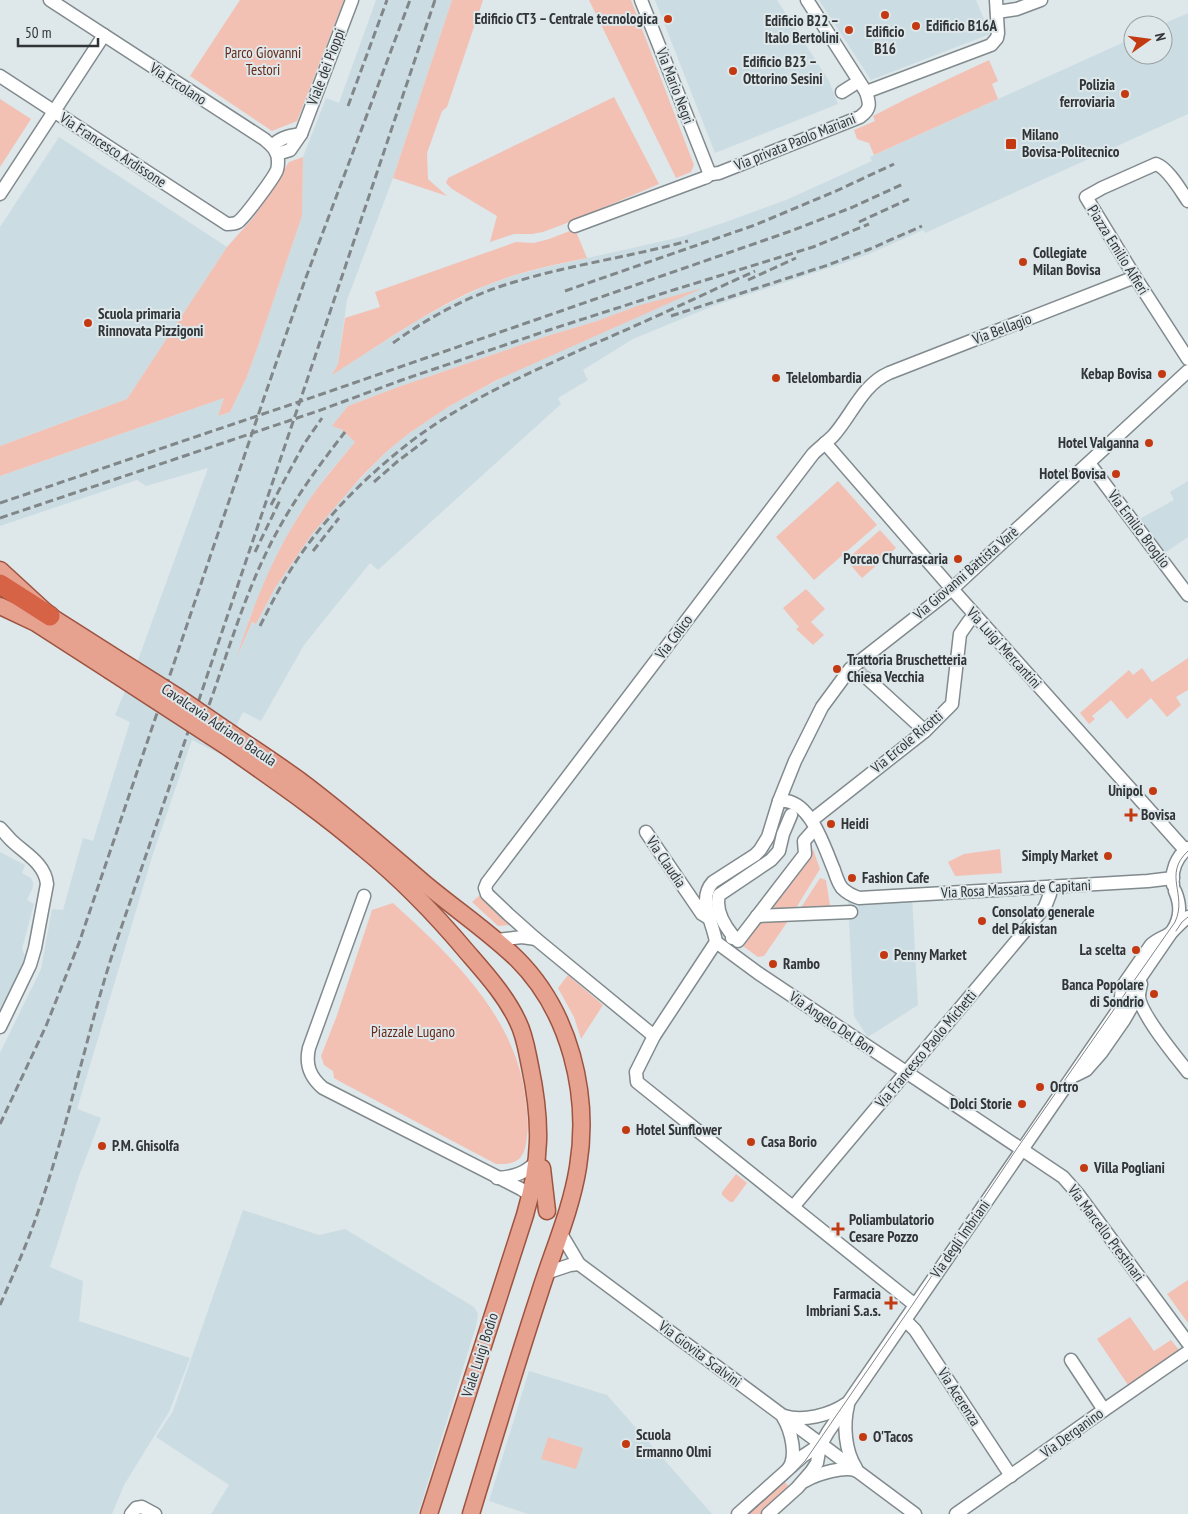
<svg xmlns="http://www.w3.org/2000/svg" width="1188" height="1514" font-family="'PT Sans Narrow',sans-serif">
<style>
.built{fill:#cbdde3;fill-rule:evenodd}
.green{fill:#f3c1b4}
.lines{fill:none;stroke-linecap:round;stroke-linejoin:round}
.minor-tunnel{stroke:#bcc3c6;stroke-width:12;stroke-dasharray:12 6;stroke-linecap:butt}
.minor-casing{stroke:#818a8d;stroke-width:15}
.major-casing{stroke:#9d5340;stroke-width:19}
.highway-casing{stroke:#9d5340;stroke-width:21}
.minor{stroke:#fff;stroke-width:12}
.major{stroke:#e6a18f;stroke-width:16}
.highway{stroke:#d66345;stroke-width:19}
.tram{stroke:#818689;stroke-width:1}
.rail{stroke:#818689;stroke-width:3;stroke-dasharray:8 4;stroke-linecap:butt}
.major-bridge-casing{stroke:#9d5340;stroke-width:19;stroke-linecap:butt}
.major-bridge{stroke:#e6a18f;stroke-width:16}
.poi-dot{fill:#c33a12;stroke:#dee7ea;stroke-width:2}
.labels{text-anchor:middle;stroke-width:4;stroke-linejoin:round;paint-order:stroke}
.poi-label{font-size:15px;font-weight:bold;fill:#323537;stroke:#dee7ea;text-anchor:start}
.park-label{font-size:15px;fill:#672919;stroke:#dee7ea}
.street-label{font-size:15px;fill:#323537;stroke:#dee7ea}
</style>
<rect width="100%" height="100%" fill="#dee7ea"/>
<g class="built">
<path d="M376 0H452L393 178 347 300 338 364 333 374 418 320 448 304 487 285 519 274 552 266 681 237 723 223 786 200 872 161 870 157 1133 38V55H1163V25H1161L1188 13V114L925 233 923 230 869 254 841 264 713 306 633 339 583 370 588 380 558 398 561 404 378 570 370 563 304 645 261 721 243 712 222 755 192 740 152 857 77 1109 101 1118 79 1176 50 1267 83 1281 79 1321 190 1358 169 1412 124 1485 112 1514H0V1053L41 969 52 909 63 910 83 838 93 841 130 722 115 715 138 660 208 468 146 486 137 480 0 526V476L224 398 218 416 230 412 246 379 257 349 302 216 303 157 326 98 339 103ZM637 306 448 407 408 434 386 452 338 502 312 534 275 588 256 624 252 622 240 650 250 618 264 584 281 547 299 515 328 474 355 442 341 429 348 406 398 387 547 336 597 321Z"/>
<polygon points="655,0 777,0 829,81 838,104 715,153"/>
<polygon points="819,0 976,0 990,34 871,80"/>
<polygon points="59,137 227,247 127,399 0,446 0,227"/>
<polygon points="1188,481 1188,537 1160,556 1134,522 1174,500 1170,492"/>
<polygon points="0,852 25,865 22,873 31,878 33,883 33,887 27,900 34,904 22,949 27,960 0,1013"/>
<polygon points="912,896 918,1005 868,1037 854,1016 848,902 851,897"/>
<polygon points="243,1210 319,1235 345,1229 474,1307 478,1314 476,1326 418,1514 211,1514 229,1485 156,1437 173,1411"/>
<polygon points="529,1371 607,1395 712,1514 528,1514 489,1501"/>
</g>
<g class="green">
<polygon points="240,0 344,0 297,121 272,131 190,76"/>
<polygon points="452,0 483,0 447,107 442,111 427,153 428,179 447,196 393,178"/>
<polygon points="589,0 631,0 694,165 691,172 676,178"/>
<polygon points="989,60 998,81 992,84 998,99 874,155 869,143 857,139 854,130 875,121 873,116 908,98"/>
<polygon points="614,97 659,184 572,221 543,232 532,234 514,234 490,242 497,216 452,189 446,183 448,178"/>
<polygon points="0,99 31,119 0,167"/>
<polygon points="303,157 302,216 257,349 246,379 230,412 218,416 224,398 0,476 0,446 127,399 227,247 253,218 289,162"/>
<path d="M575 229 587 258C553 265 519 272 487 285 432 307 383 343 332 375L338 364 345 318 380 307 375 292 516 242 534 243 549 239Z"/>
<path d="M703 288 497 380 448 407 408 434 386 452 361 477 312 534 275 588 256 624 252 622 237 657C252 608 272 558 300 514 316 488 336 465 355 442L341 429 332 426 348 406 398 387 547 336 597 321 637 306Z"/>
<polygon points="838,481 877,525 814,580 776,537"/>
<polygon points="880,530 896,548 862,578 846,560"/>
<polygon points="806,589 825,609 811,622 824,635 813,645 796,629 799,627 783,608"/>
<polygon points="1188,658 1188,690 1176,697 1181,705 1167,717 1151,698 1127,719 1111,700 1092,716 1095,719 1089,724 1080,713 1129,670 1133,675 1142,668 1152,682"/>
<polygon points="813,849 820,869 793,913 760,915"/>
<polygon points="1000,849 1002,873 955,876 948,862 964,854"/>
<polygon points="820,878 826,880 830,906 800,909"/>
<polygon points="481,894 510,925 498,926 472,902"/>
<path d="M393 903C452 957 517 1017 526 1102 527 1113 529 1124 527 1136 525 1158 519 1165 496 1164L339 1081 334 1078 333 1071 324 1065 321 1056 336 1018 372 910Z"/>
<polygon points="790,918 764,956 758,957 740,944 759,919"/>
<polygon points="568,975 603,1005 581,1039 574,1017 558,988"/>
<polygon points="736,1174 747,1183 733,1202 730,1202 722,1195 722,1192"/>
<polygon points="1188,1280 1188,1323 1167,1294"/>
<polygon points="1130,1317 1154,1351 1171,1340 1179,1350 1128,1385 1097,1339"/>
<polygon points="548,1437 583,1448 576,1469 541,1459"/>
<polygon points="784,1481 790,1488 762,1514 744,1514"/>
</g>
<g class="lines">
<polyline class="minor-tunnel" points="859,670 868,679"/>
<defs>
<g id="minor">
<polyline points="641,0 709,172"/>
<polyline points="997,12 1017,9 1041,0"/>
<path d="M0 76 227 224C231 224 235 224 238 222 245 217 272 180 276 172 278 169 278 164 278 161 278 150 271 145 264 139L50 0"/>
<polyline points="842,92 853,85"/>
<polyline points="866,92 991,45 997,38 998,33 996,0"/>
<path d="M272 146C281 137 289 136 301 134"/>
<polyline points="277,154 290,150 301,134 352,0"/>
<path d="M709 172 712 174 719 173 860 117C871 109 870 104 866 92L807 0"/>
<polyline points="0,194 104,35"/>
<path d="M1188 201C1181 191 1168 168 1156 164L1102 188 1086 197 1135 277 1188 359"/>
<polyline points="575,226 704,178 707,177 709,172"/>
<path d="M1188 371 952 589 850 669 822 707 795 761 779 801 768 837 760 850 755 855 713 882C697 899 713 922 716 942L758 973 1063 1177 1078 1194 1188 1343"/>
<polyline points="825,443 952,589 1185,850"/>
<polyline points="1089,463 1188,595"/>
<polyline points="868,679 925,731"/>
<path d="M779 801C810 797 824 847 834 870 836 876 838 883 842 888 847 893 853 896 859 898L1148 881 1173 878"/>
<polyline points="812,820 925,731 952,704 960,634 969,621 976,616"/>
<path d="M0 828C4 832 7 836 11 840 24 853 45 863 47 884L35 948 30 965 0 1027"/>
<polyline points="646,832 702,914 710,919"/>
<path d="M1173 885C1171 871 1176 857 1188 848"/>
<path d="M364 896 309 1048C305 1065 310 1077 323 1088L521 1189 531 1195"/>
<polyline points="757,916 851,912"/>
<path d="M733 936C724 925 715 910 719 895L771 860 779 851 783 834 791 815"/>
<polyline points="732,938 733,936 738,941 805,854 804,841 812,832"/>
<polyline points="497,940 522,937 536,939"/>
<polyline points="716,942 654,1036 636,1072 637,1082 915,1305"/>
<path d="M1139 994C1137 1010 1177 1058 1188 1072"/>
<path d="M1120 1007 1122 987 1151 945C1157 939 1163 938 1169 934 1176 929 1180 922 1188 917"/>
<path d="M654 1036 536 939 508 914 487 894 485 888 487 883 813 454C819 448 827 442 833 436 852 415 862 385 889 373L1135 277"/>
<polyline points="1076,1075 1086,1070 1101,1053 1124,1020 1139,994 1141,984"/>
<path d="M497 1178C514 1177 526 1173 537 1161"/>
<polyline points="793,1207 1045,907 1050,894 1050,887"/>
<polyline points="560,1232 579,1264 915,1514"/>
<polyline points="546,1273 570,1265 579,1264"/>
<polyline points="905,1320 915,1330 1011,1476"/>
<polyline points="1071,1360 1104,1410"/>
<path d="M848 1405C843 1425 845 1451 856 1468"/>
<path d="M784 1416C803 1422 830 1415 846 1404"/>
<path d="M783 1417C791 1430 798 1457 788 1469"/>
<path d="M805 1481C816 1474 846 1465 857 1471"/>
<polyline points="131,1514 136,1508 142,1507 155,1514"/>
<polyline points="738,1514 803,1456 821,1444"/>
<path d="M768 1514 797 1488 811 1472 817 1463 820 1446 828 1432 1173 930C1181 917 1181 905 1175 891"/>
<polyline points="956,1514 1104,1410 1188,1352"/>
</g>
<g id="major">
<polyline points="0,570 50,616 116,658"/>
<polyline points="0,606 36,623 109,670"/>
<path d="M232 734C254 749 277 764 299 780 342 812 383 848 424 883 455 909 488 931 517 959 570 1012 590 1094 578 1167 571 1211 552 1253 539 1295 515 1368 493 1441 471 1514"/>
<path d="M226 746C273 779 320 811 363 848 401 879 436 915 467 952 486 974 506 996 518 1022 525 1036 527 1052 530 1066 542 1123 541 1160 525 1215L429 1514"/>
<polyline points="542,1168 547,1211"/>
</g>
<polyline id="highway" points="0,584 50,616"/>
</defs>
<use href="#minor" class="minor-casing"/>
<use href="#major" class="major-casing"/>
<use href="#highway" class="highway-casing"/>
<use href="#minor" class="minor"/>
<use href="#major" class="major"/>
<use href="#highway" class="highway"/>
<g class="tram">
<polyline points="1176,931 1182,922 1188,917"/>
<path d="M749 1514 791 1476 805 1461 913 1304 1018 1147 1175 922C1188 894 1162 875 1188 851"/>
</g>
<g class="rail">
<polyline points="348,106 387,0"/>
<polyline points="859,222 909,199"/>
<polyline points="748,280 796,258"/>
<polyline points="565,291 755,225 836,191 894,164"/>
<polyline points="671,316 828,265 870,249 922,226"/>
<path d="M393 343C429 317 468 296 511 283 569 265 629 257 688 241"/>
<polyline points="374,482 398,461 430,437"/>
<polyline points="0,503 325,393 791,231 853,207 903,184"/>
<polyline points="271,505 304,444 322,418"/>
<polyline points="0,518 318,411 402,380 549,330 667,292 813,247 869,224"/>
<polyline points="313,551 339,518"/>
<polyline points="255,552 281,498"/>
<path d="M260 626C272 602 284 579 299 557 329 513 368 475 409 443 463 401 527 374 589 346 645 322 700 296 755 271"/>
<path d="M209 705C228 652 244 597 269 547 290 505 316 469 345 432"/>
<polyline points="0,1124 46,1026 79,943 265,395 305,280 410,0"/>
<path d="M0 1305C14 1273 28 1242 39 1209 70 1120 88 1026 118 937 225 625 330 312 435 0"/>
</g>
<defs>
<g id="major-bridge">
<polyline points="116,658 178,697 232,734"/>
<polyline points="109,670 226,746"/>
</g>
</defs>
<use href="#major-bridge" class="major-bridge-casing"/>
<use href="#major-bridge" class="major-bridge"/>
</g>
<g class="poi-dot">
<circle cx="885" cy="15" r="5"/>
<circle cx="668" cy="19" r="5"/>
<circle cx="916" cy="26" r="5"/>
<circle cx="849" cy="30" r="5"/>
<circle cx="733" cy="71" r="5"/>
<circle cx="1125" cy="94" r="5"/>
<rect x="1005" y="138" width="12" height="12" rx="2.5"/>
<circle cx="1023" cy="262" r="5"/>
<circle cx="88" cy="323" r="5"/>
<circle cx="1162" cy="374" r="5"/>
<circle cx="776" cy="378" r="5"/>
<circle cx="1149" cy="443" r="5"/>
<circle cx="1116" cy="474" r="5"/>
<circle cx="958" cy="559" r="5"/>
<circle cx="837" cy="669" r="5"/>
<circle cx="1153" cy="791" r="5"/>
<path d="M1128.5 807.5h5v5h5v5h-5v5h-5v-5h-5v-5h5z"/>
<circle cx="831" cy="824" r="5"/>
<circle cx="1108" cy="856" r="5"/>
<circle cx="852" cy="878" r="5"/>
<circle cx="982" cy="921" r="5"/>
<circle cx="1136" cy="950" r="5"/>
<circle cx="884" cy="955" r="5"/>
<circle cx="773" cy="964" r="5"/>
<circle cx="1154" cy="994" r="5"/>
<circle cx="1040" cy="1087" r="5"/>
<circle cx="1022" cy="1104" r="5"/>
<circle cx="626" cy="1130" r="5"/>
<circle cx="751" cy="1142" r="5"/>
<circle cx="102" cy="1146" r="5"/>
<circle cx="1084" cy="1168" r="5"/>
<path d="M835.5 1221.5h5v5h5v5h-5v5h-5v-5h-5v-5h5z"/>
<path d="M888.5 1295.5h5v5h5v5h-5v5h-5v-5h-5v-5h5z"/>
<circle cx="863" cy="1437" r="5"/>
<circle cx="626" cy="1444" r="5"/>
</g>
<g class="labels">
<g class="poi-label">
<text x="658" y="24" text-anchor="end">Edificio CT3 – Centrale tecnologica</text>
<text x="839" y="26" text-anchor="end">Edificio B22 –<tspan x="839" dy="17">Italo Bertolini</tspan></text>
<text x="926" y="31">Edificio B16A</text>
<text x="885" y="37" text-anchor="middle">Edificio<tspan x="885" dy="17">B16</tspan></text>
<text x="743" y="67">Edificio B23 –<tspan x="743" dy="17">Ottorino Sesini</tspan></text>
<text x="1115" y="90" text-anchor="end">Polizia<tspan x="1115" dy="17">ferroviaria</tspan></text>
<text x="1022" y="140">Milano<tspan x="1022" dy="17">Bovisa-Politecnico</tspan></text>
<text x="1033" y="258">Collegiate<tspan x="1033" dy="17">Milan Bovisa</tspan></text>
<text x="98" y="319">Scuola primaria<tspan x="98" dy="17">Rinnovata Pizzigoni</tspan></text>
<text x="1152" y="379" text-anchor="end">Kebap Bovisa</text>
<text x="786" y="383">Telelombardia</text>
<text x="1139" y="448" text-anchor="end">Hotel Valganna</text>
<text x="1106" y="479" text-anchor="end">Hotel Bovisa</text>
<text x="948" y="564" text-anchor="end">Porcao Churrascaria</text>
<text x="847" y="665">Trattoria Bruschetteria<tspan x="847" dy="17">Chiesa Vecchia</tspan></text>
<text x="1143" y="796" text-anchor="end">Unipol</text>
<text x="1141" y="820">Bovisa</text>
<text x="841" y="829">Heidi</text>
<text x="1098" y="861" text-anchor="end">Simply Market</text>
<text x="862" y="883">Fashion Cafe</text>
<text x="992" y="917">Consolato generale<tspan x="992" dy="17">del Pakistan</tspan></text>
<text x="1126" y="955" text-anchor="end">La scelta</text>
<text x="894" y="960">Penny Market</text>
<text x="783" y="969">Rambo</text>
<text x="1144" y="990" text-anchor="end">Banca Popolare<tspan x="1144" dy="17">di Sondrio</tspan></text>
<text x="1050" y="1092">Ortro</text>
<text x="1012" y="1109" text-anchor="end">Dolci Storie</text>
<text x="636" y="1135">Hotel Sunflower</text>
<text x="761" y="1147">Casa Borio</text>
<text x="112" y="1151">P.M. Ghisolfa</text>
<text x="1094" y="1173">Villa Pogliani</text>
<text x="849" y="1225">Poliambulatorio<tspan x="849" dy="17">Cesare Pozzo</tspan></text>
<text x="881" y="1299" text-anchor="end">Farmacia<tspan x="881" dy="17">Imbriani S.a.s.</tspan></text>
<text x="636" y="1440">Scuola<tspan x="636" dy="17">Ermanno Olmi</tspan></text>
<text x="873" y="1442">O'Tacos</text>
</g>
<g class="park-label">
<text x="263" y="58">Parco Giovanni<tspan x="263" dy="17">Testori</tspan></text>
<text x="413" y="1037">Piazzale Lugano</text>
</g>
<g class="street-label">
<text transform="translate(326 67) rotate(-69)" y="5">Viale dei Pioppi</text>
<text transform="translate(178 84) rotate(33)" y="5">Via Ercolano</text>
<text transform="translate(675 86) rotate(69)" y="5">Via Mario Negri</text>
<text transform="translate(795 142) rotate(-22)" y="5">Via privata Paolo Mariani</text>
<text transform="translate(113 150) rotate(33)" y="5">Via Francesco Ardissone</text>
<text transform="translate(1118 250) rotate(58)" y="5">Piazza Emilio Alfieri</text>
<text transform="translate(1002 329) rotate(-21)" y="5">Via Bellagio</text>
<text transform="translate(1139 529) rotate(53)" y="5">Via Emilio Broglio</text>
<text transform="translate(966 573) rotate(-41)" y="5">Via Giovanni Battista Varè</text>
<text transform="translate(674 637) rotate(-53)" y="5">Via Colico</text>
<text transform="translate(1004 648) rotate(48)" y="5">Via Luigi Mercantini</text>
<text transform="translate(219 725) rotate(34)" y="5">Cavalcavia Adriano Bacula</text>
<text transform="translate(907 742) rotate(-40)" y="5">Via Ercole Ricotti</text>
<text transform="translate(666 862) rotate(56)" y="5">Via Claudia</text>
<text transform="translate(1016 889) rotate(-3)" y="5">Via Rosa Massara de Capitani</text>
<text transform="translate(832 1023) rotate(34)" y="5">Via Angelo Del Bon</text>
<text transform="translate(926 1049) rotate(-50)" y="5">Via Francesco Paolo Michetti</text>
<text transform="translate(1106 1233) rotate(53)" y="5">Via Marcello Prestinari</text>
<text transform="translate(960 1239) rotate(-55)" y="5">Via degli Imbriani</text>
<text transform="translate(700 1354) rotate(37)" y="5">Via Giovita Scalvini</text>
<text transform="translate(480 1355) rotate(-72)" y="5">Viale Luigi Bodio</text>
<text transform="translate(959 1397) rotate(57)" y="5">Via Acerenza</text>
<text transform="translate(1072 1433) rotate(-36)" y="5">Via Derganino</text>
</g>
</g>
<g transform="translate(1148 40) rotate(76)"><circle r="24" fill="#dee7ea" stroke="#99a0a2"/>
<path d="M0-4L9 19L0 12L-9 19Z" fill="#c33a12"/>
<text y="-8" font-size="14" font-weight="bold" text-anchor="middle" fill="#323537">N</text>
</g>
<path d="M18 38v8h80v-8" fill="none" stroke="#323537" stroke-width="2.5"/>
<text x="25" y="38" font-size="15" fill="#323537" stroke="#dee7ea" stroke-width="4" paint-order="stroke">50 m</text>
</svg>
